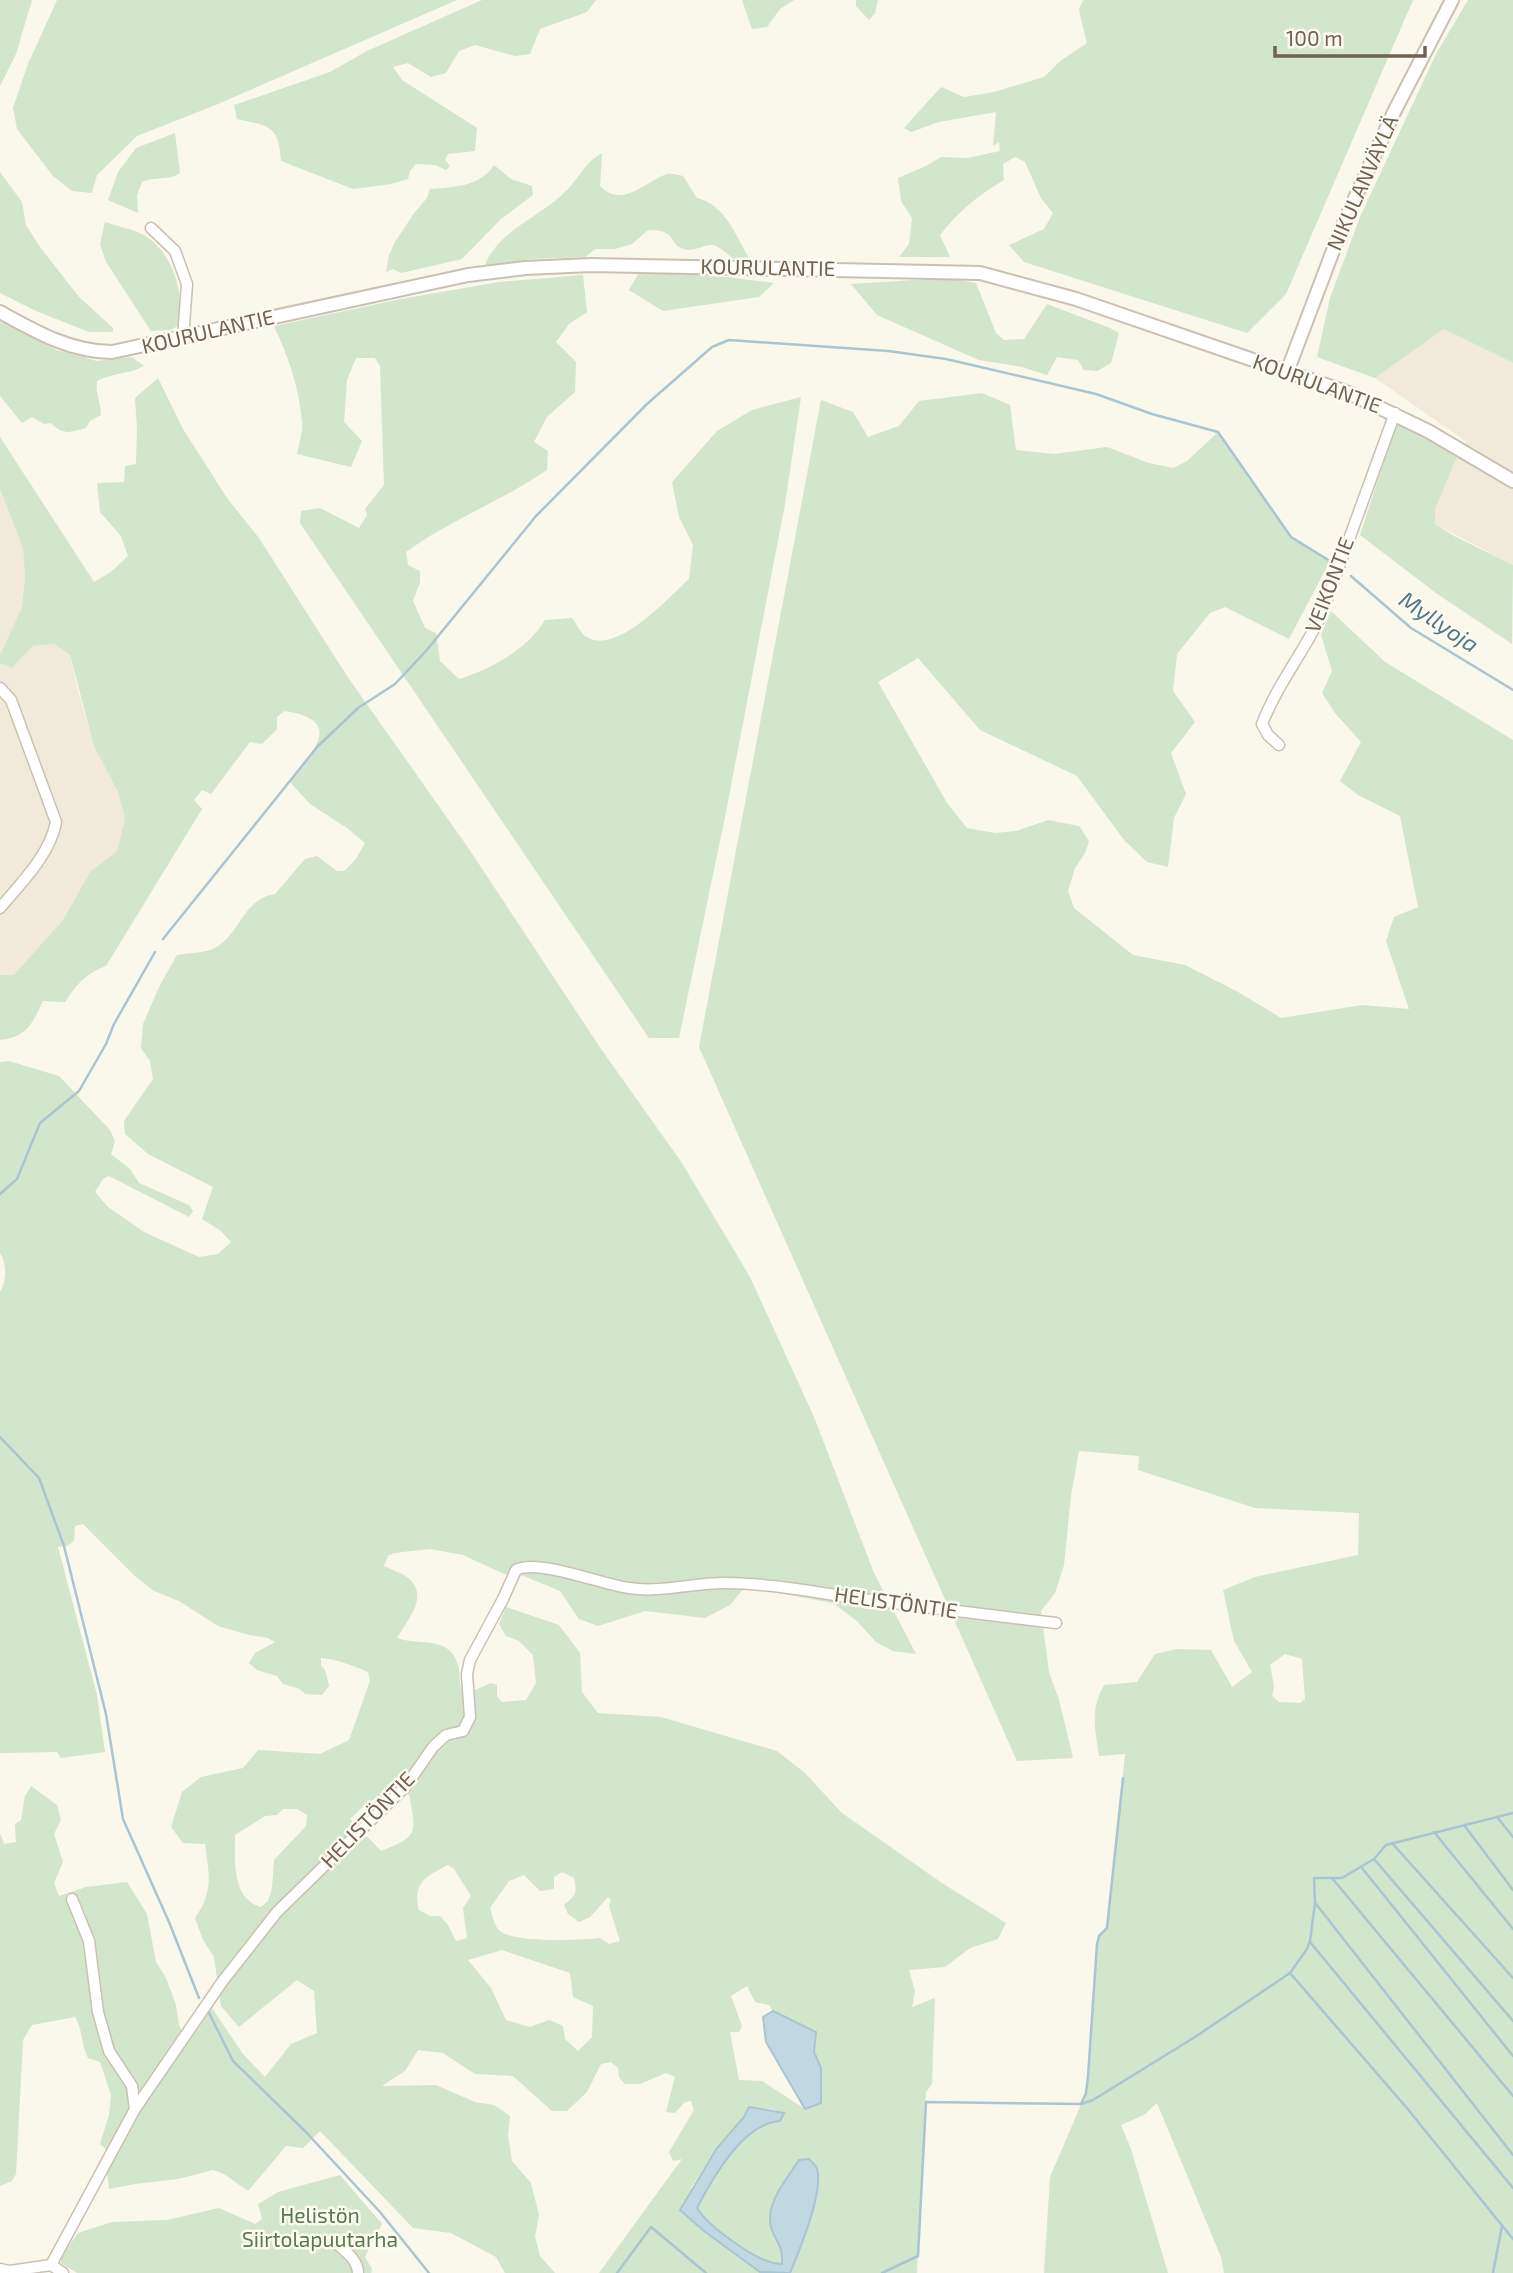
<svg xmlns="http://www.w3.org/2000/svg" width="1513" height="2273" font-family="'Exo 2',sans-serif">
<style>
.residential{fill:#f1eada}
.green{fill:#d1e6ca;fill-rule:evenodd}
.water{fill:#c1d8e2;stroke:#a9c5d2;stroke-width:2}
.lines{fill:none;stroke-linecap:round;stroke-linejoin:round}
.stream{stroke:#a9c5d2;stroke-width:2.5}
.minor-casing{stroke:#cbc1b2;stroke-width:13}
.tertiary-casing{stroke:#cbc1b2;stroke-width:16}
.minor{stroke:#fff;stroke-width:10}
.tertiary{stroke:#fff;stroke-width:12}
.labels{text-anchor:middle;stroke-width:5;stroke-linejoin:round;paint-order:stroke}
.street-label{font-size:21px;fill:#726251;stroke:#fdfaf1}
.park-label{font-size:21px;fill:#547b4d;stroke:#fdfaf1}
.water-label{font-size:23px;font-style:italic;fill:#517789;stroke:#fdfaf1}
</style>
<rect width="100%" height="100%" fill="#faf7eb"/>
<g class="residential">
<polygon points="1444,329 1513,363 1513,565 1435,524 1435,509 1459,452 1467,442 1375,378"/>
<polygon points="0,489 23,548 25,577 22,607 0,655"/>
<polygon points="54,644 70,655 77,688 94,746 118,792 125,819 117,851 90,872 63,920 14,976 0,975 0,663 12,668 33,646"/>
</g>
<g class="green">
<polygon points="0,0 32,0 16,54 0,86"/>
<polygon points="57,0 457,0 218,104 137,136 97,175 92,193 72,191 53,176 17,129 13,108 28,64"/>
<path d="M482 0H596L587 12 540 29 530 54 515 56 475 45 459 51 446 73 431 77 408 63 393 67 402 80 477 128 475 151 448 154 445 160 450 166 446 170 435 165 416 164 410 171 408 179 391 184 353 189 281 161C279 125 269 126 237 119L234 105 330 72 367 51Z"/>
<polygon points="742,0 794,0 780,9 767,27 752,29"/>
<polygon points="856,0 878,0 875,13 869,20 856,6"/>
<path d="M1083 0H1413L1286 294 1247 333 1024 262 1009 245 1044 229 1053 213 1041 198 1025 162 1015 157 1003 164 1004 180C978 195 958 212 940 235L950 257H899L909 244 912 218 901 201 898 178 926 166 941 157 968 158 1000 151 999 142 993 146 996 112 939 122 911 132 904 128 941 87 964 97 994 92 1044 77 1059 62 1087 43 1079 10Z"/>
<polygon points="1468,0 1513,0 1513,363 1444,329 1375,378 1317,357 1330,298 1360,217 1436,54"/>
<path d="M175 133 180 173C169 181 155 176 142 182L137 195 138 213 108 200 118 172 136 148Z"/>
<path d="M602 153 600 186C623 209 644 182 667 174 671 173 678 175 683 176L697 198C725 205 735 234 749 258L734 259C728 255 722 248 716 246 705 242 696 253 684 249 667 244 679 230 648 230L632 244 615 249H595L585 257 532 259 487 266 486 262C503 227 543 216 568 189 582 174 584 164 602 153Z"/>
<path d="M494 165 511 179 532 186 533 195 501 219 462 259 401 273 393 269 386 272 389 255 395 242 415 212 427 198 430 189C454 187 480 187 494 165Z"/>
<polygon points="0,172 22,202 26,225 40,247 79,297 113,328 113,332 89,332 36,311 0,293"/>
<path d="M105 222C117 226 131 229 142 234 174 252 183 291 180 325L170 330 151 331 106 262 100 244Z"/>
<polygon points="641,269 665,269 774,283 759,297 663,311 629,290"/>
<path d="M583 275 587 312 569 324 556 342 576 362 575 392 547 417 534 442 548 451 547 470C502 501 450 520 406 552L408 565 420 571V582L413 601 425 628 436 633 440 661 459 679C491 669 527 650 545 620L572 618C576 623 580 632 585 636 615 658 669 597 689 579L693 545 679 517 672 482 717 431 752 410 801 397 785 504 725 817 679 1038H649L300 523 301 511 320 508 359 528 367 515 365 509 384 485 380 366 375 358H356L347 380 344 422 362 441 351 467 297 454C299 444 303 432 302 421 299 387 288 356 274 326L401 299 499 282Z"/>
<polygon points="914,280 958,280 976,283 996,333 1004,340 1024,339 1047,304 1110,328 1119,333 1111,363 1097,371 1084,370 1078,360 1057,357 1047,375 1022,367 979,360 895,323 877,315 851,284"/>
<path d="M0 322 56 350 97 361 132 357 144 366C128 375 113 372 97 381 95 394 101 402 101 415L90 421 86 428C70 432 64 436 51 423L44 424 32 417 22 423 0 396Z"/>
<path d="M158 378 183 429 227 498 259 538 347 676 469 849 601 1049 682 1163 750 1277 814 1417 874 1573 916 1654 893 1651 876 1642 857 1621 833 1603 745 1587 730 1605 705 1618 645 1611 598 1626 579 1619 560 1591 519 1574H504L463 1555 430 1549 394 1553 388 1556 384 1566C390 1569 398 1572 404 1575 432 1593 409 1618 397 1638 419 1646 450 1635 458 1665 461 1674 458 1683 463 1692L475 1690 491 1683 497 1685V1696L502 1702 526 1700 536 1683 533 1655 519 1641 506 1636 499 1624 506 1607 559 1625 580 1653 582 1692 598 1713 661 1717 777 1751 805 1773 842 1813 942 1883 1006 1923 998 1939 970 1948 945 1967 909 1970 915 1991 912 2007 935 1998 932 2084 926 2092 917 2273H790L804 2240 818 2182 809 2159 799 2160 778 2192 771 2228 782 2249V2265C759 2265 709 2227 697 2208L718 2169 733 2152 753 2132 784 2113 774 2110 749 2107 744 2117 717 2148 691 2188 704 2231 764 2273H599L682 2159 673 2161 669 2152 694 2110 691 2101 685 2102 675 2113 666 2112 675 2077 666 2073 640 2084H625L619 2077 618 2068 611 2062 601 2064 587 2092 567 2111H552L513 2076 475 2074 443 2053 418 2050 405 2071 382 2086 436 2085 475 2102 494 2105 510 2116 508 2135 512 2161 531 2183 539 2215 535 2237 540 2256 555 2273H505L496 2257 451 2233 413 2228 320 2131 303 2148 286 2146 248 2191 224 2174 213 2170 178 2179 135 2184 109 2189 107 2172 114 2156 100 2144 109 2115 111 2095 100 2062 88 2058C81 2044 83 2030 75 2017L32 2025 23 2040 16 2174 12 2181 0 2186V1833L4 1844 16 1842 15 1824 21 1820 25 1796 31 1786 57 1805 61 1820 54 1834 63 1862 54 1883 59 1896 86 1887 127 1882 147 1914 156 1962 166 1978 176 2005 179 2025 188 2043 212 2008 243 2054 265 2077 291 2044 317 2033 314 1991 297 1980 239 2027 221 2006 214 1957 203 1940 195 1918C214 1891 209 1875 205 1844L183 1843 171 1827 182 1792 201 1777 243 1768 258 1750 320 1754 349 1740 370 1681 368 1672C354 1666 337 1659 321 1658V1666L325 1670 329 1686 322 1695 305 1694 300 1689 283 1684 277 1676 257 1670 249 1663 255 1653 275 1642 268 1638 249 1635 218 1626 179 1601 154 1591 136 1577 83 1524 75 1526 74 1541 67 1546 58 1547 97 1695 105 1752 61 1758 57 1752 0 1753V1292C7 1281 7 1264 0 1253V1062L9 1061 59 1076 110 1130 115 1141 111 1154 130 1169 139 1183 189 1205 193 1211 189 1217 109 1176 103 1179 95 1192 108 1207 144 1232 199 1257 218 1254 231 1242 221 1231 202 1219 213 1187 148 1154 125 1134 124 1121 153 1079 150 1061 141 1048 143 1024 160 985 177 955C188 953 205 953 215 948 241 933 243 899 275 894L305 859 317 856 337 871H344L356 859 365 843 347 828 310 804 289 781C313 751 346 720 284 711L277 717V729L262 744 250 742 211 794 202 790 194 800 202 809 106 966C86 973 76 985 65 1002L43 1001C32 1024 27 1037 0 1040V975H14L63 920 90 872 117 851 125 819 118 792 94 746 70 655 54 644 33 646 12 668 0 663V655L22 607 25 577 23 548 0 489V437L94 582 111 572 128 556 121 536 100 512 97 483 124 482 125 466 136 464 137 428 135 398ZM393 1788 409 1795C417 1833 418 1837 381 1851L350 1819 366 1804ZM283 1809H297L307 1815 306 1826 274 1860 272 1888 268 1901 261 1907C231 1899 235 1859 235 1835L265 1816 277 1815ZM448 1865 454 1869 471 1896 463 1908 467 1938 456 1941 448 1925 440 1916H430L419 1910C412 1883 426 1876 448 1865ZM562 1872 574 1878C578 1893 575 1896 564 1905L568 1914 579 1922 590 1917 608 1897 611 1900 609 1906 620 1941 609 1944 600 1938C582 1940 508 1944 498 1929 494 1924 492 1914 490 1908L509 1881 524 1875 540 1891 554 1889V1877ZM502 1950 570 1973 573 1997 593 2006 592 2037 578 2051 565 2039 563 2026 549 2020 530 2027 506 2020 491 1988 468 1960ZM747 1986 755 2002 769 2005 773 2011 816 2032 814 2052 821 2068V2103L805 2109 762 2081 739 2080 730 2032H739L742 2026 731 1996Z"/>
<path d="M982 393 1010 405 1016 450 1054 454 1107 447 1149 463 1173 468 1187 461 1218 432 1291 537 1330 561 1289 639 1225 607 1210 613 1177 654 1173 691 1195 722 1171 753 1186 794 1174 818 1168 867 1147 862 1124 840 1077 776 980 730 918 658 878 682 947 803 967 828 995 833 1016 831 1048 820 1079 826 1089 841 1085 853 1075 868 1068 891 1074 908 1133 955 1185 965 1238 992 1281 1018 1362 1005 1409 1009 1386 941 1394 917 1418 907 1400 816 1358 795 1340 781 1361 742 1335 713 1322 693 1332 671 1321 635 1331 611 1385 662 1513 740V2273H1224L1221 2257 1157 2103 1144 2115 1121 2125 1131 2149 1168 2273H1044L1050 2177 1086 2093 1097 1944 1099 1936 1107 1928 1125 1754 1099 1756C1095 1727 1090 1711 1104 1685L1137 1682 1155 1654 1177 1649 1211 1650 1232 1687 1252 1672 1234 1641 1223 1590 1255 1577 1358 1555 1359 1513 1255 1508 1138 1470 1139 1456 1079 1451 1071 1496 1064 1565 1055 1593 1041 1611 1049 1672 1059 1700 1073 1758 1017 1761 699 1047 821 400 853 412 868 437 899 426 919 401ZM1285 1654 1302 1659 1305 1699 1300 1703 1279 1702 1272 1696 1274 1686 1270 1665Z"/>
<polygon points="1396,424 1459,452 1435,509 1435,524 1454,536 1513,565 1512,644 1436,593 1360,535"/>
<polygon points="340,2175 382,2224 365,2257 372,2269 371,2273 77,2273 61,2263 61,2257 78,2233 112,2222 167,2220 219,2208 255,2224 262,2219 258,2204 278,2192"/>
</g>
<g class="water">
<polygon points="773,2011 816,2032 814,2052 821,2068 821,2103 805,2109 766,2042 763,2017"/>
<path d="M749 2107 784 2113 780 2121C743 2123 712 2179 697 2208 709 2227 760 2265 782 2264 783 2243 776 2244 771 2227 765 2203 787 2179 799 2160L809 2159C811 2162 815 2164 816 2167 826 2186 798 2254 790 2273L760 2272 704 2231 680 2210 717 2148 744 2117Z"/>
</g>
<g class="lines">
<g class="stream">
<polyline points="1351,576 1411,628 1513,690"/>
<polyline points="163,939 318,746 358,708 395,684 426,651 536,516 647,404 712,347 729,340 888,351 946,359 1096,394 1152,414 1218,432 1291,537 1330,561"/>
<polyline points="0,1194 17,1179 40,1123 79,1091 106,1044 114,1024 155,952"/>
<polyline points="0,1437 39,1478 64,1546 106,1714 123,1819 169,1922 199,1998"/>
<polyline points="1497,1817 1513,1837"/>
<polyline points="1464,1825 1513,1890"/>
<polyline points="1434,1832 1513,1929"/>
<polyline points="1392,1843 1513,1978"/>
<polyline points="1374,1859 1513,2021"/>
<polyline points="1362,1868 1513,2056"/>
<polyline points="1332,1878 1513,2096"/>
<polyline points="1316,1904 1513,2155"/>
<polyline points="1310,1942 1513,2188"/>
<polyline points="1290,1973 1406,2107 1513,2239"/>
<polyline points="209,2013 233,2061 305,2131 380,2212 429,2273"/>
<polyline points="1081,2104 1086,2093 1088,2077 1097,1944 1099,1936 1107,1928 1123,1778"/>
<polyline points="617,2273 651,2227 706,2273"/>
<polyline points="882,2273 918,2256 926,2102 1081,2104 1093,2100 1195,2037 1290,1973 1307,1949 1310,1941 1315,1903 1314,1878 1342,1878 1374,1859 1386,1845 1513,1813"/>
<polyline points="1493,2273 1502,2226"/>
</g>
<defs>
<g id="minor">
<polyline points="151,228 175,251 187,284 183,338"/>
<path d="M0 688 11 700 56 822C50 855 21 883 0 908"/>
<path d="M1279 745 1268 735 1262 724C1277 685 1303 653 1321 616L1395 413"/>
<polyline points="72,1899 89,1941 98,2012 109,2051 132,2086 135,2109"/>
<path d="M336 2243C345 2251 358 2260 358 2273"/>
<polyline points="51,2265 63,2273"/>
<path d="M0 2269 10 2271 51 2265 135 2109 222 1982 277 1912 406 1786 433 1747 446 1735 463 1731 470 1717 467 1674 470 1660 503 1599 516 1570C537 1558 603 1585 629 1588 661 1593 693 1583 724 1583 768 1583 813 1592 856 1598 922 1607 989 1615 1056 1623"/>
</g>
<g id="tertiary">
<path d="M0 312C36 332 71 352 112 352L468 275 525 268 591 265 980 273 1076 299 1349 393 1428 431 1513 481"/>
<polyline points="1287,372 1342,227 1394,112 1452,0"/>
</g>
</defs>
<use href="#minor" class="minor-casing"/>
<use href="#tertiary" class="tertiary-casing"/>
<use href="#minor" class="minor"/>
<use href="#tertiary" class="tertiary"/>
</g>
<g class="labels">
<g class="street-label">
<text transform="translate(1363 183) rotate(-66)" y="7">NIKULANVÄYLÄ</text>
<text transform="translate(768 268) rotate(1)" y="7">KOURULANTIE</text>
<text transform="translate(208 332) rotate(-13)" y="7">KOURULANTIE</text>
<text transform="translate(1317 384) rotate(20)" y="7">KOURULANTIE</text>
<text transform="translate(1330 585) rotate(-69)" y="7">VEIKONTIE</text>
<text transform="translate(896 1603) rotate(8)" y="7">HELISTÖNTIE</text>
<text transform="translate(368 1820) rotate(-46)" y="7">HELISTÖNTIE</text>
</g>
<g class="park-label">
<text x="320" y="2223">Helistön<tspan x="320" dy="24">Siirtolapuutarha</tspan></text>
</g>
<g class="water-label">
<text transform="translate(1439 622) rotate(34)" y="8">Myllyoja</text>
</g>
</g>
<path d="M1275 46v10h150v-10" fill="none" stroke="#726251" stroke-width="3.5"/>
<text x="1286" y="46" font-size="21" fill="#726251" stroke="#fdfaf1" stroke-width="5" paint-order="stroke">100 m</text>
</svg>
